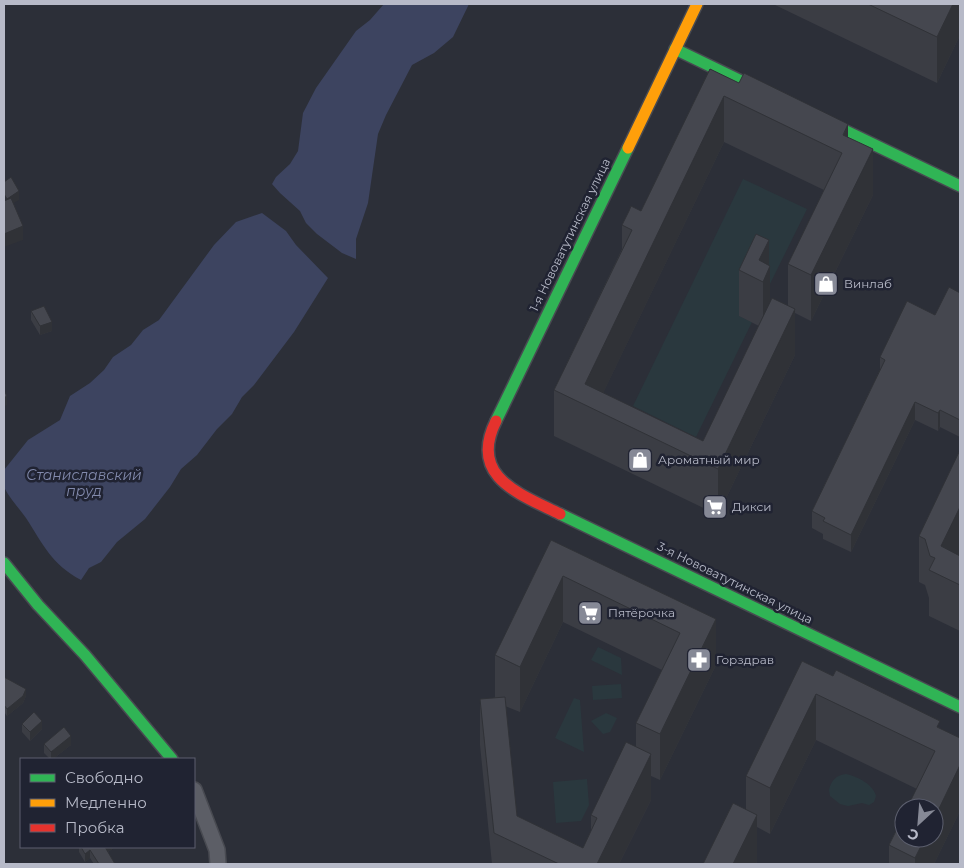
<svg xmlns="http://www.w3.org/2000/svg" width="964" height="868" font-family="Montserrat,sans-serif">
<style>
.green{fill:#2a383e}
.water{fill:#3d4460}
.lines{fill:none;stroke-linecap:round;stroke-linejoin:round}
.street-casing{stroke:#484a51;stroke-width:18}
.fast-casing{stroke:#484a51;stroke-width:14}
.slow-casing{stroke:#484a51;stroke-width:14}
.jam-casing{stroke:#484a51;stroke-width:14}
.street{stroke:#5c5e66;stroke-width:15}
.fast{stroke:#30b455;stroke-width:11}
.slow{stroke:#ff9f0a;stroke-width:11}
.jam{stroke:#e5322d;stroke-width:11}
.wall{fill:#3b3d44;fill-rule:evenodd}
.shaded-wall{fill:#303237}
.building{fill:#45474f;stroke:#303237}
.labels{text-anchor:middle;stroke-width:5;stroke-linejoin:round;paint-order:stroke}
.street-label{font-size:12px;fill:#b7bac8;stroke:#202332}
.poi-label{font-size:12px;fill:#b7bac8;stroke:#202332;text-anchor:start}
.water-label{font-size:14px;font-style:italic;fill:#828aac;stroke:#202332}
</style>
<rect width="100%" height="100%" fill="#2c2f38"/>
<g class="green">
<polygon points="743,179 807,209 769,286 739,316 752,322 696,437 633,406"/>
<polygon points="598,647 621,658 622,675 591,660"/>
<polygon points="621,684 622,698 593,700 592,686"/>
<polygon points="574,698 580,700 584,752 555,738"/>
<polygon points="606,713 617,718 610,732 603,734 591,721"/>
<path d="M846 774C858 777 873 784 876 796L874 802 869 805 862 803 848 806 840 804 830 796 829 790C831 780 837 775 846 774Z"/>
<polygon points="587,779 589,805 581,821 556,823 553,782"/>
</g>
<g class="water">
<polygon points="384,4 469,4 453,37 434,53 412,65 386,115 378,134 368,203 356,239 356,259 342,253 317,234 306,223 300,211 280,193 272,184 276,177 290,164 298,151 303,113 316,88 356,31 370,20"/>
<path d="M262 213 286 231 296 245 328 278 294 332 254 385 242 397 232 414 217 429 197 455 181 469 170 487 145 519 117 542 101 562 89 568 81 580C51 564 43 544 26 518 19 508 10 499 5 489 2 484 4 476 4 470L28 440 60 420 70 396 90 383 104 370 113 357 131 345 143 330 159 320 214 245 236 222Z"/>
</g>
<g class="lines">
<defs>
<polyline id="street" points="194,790 217,850 218,864"/>
<g id="fast">
<polyline points="675,49 766,93"/>
<polyline points="823,120 960,186"/>
<polyline points="496,421 628,148"/>
<polyline points="560,514 960,707"/>
<polyline points="4,563 38,605 85,655 172,759"/>
</g>
<polyline id="slow" points="628,148 697,4"/>
<path id="jam" d="M496 421C468 477 520 494 560 514"/>
</defs>
<use href="#street" class="street-casing"/>
<use href="#fast" class="fast-casing"/>
<use href="#slow" class="slow-casing"/>
<use href="#jam" class="jam-casing"/>
<use href="#street" class="street"/>
<use href="#fast" class="fast"/>
<use href="#slow" class="slow"/>
<use href="#jam" class="jam"/>
</g>
<g class="wall">
<polygon points="773,4 960,4 960,35 937,83"/>
<path d="M710 69 848 138 873 195 811 321 795 313V355L718 515 554 436V390L622 249V225L641 211ZM724 142 824 190 788 264V306L770 301 769 265 739 270V316L759 326 703 441 603 393Z"/>
<polygon points="960,293 960,437 940,427 938,431 915,420 851,552 823,539 823,534 812,528 812,511 880,370 880,357 935,315"/>
<polygon points="31,311 52,331 40,335 31,320"/>
<polygon points="960,450 960,553 959,555 960,556 960,631 929,616 929,598 925,585 919,582 919,536"/>
<path d="M551 540 716 619V665L660 780 651 776V800L619 864H492L480 745V699L495 698V655ZM563 622 662 670 636 723V747L591 815V831L583 848 517 816 505 706 520 712Z"/>
<polygon points="802,661 940,728 960,811 934,864 889,864 889,845 917,789 816,740 770,834 757,827 757,861 756,864 703,864 746,810 746,776"/>
<polygon points="4,677 26,696 23,703 7,716 4,712"/>
<polygon points="22,724 42,729 30,741 22,732"/>
<polygon points="44,744 71,745 53,759 50,759 44,753"/>
<polygon points="79,847 115,847 108,852 115,864 94,864 90,858 85,862 79,852"/>
</g>
<g class="shaded-wall">
<polygon points="953,4 960,4 960,35 937,83 937,37"/>
<polygon points="724,96 724,142 595,410 585,384"/>
<polygon points="848,124 848,170 843,135"/>
<polygon points="873,149 873,195 811,321 811,275"/>
<polygon points="19,191 19,200 7,207 7,199"/>
<polygon points="23,226 23,240 4,247 4,234"/>
<polygon points="769,240 769,268 770,266 770,312 763,328 763,282 759,260"/>
<polygon points="795,309 795,355 718,515 718,469"/>
<polygon points="52,322 52,331 40,335 40,326"/>
<polygon points="7,396 7,405 4,407 4,398"/>
<polygon points="915,402 915,420 851,552 851,535"/>
<polygon points="940,410 940,427 938,431 938,413"/>
<polygon points="960,507 960,553 947,579 941,546"/>
<polygon points="563,576 563,622 520,712 520,667"/>
<polygon points="716,619 716,665 660,780 660,734"/>
<polygon points="26,689 26,696 23,703 7,716 7,709"/>
<polygon points="816,694 816,740 770,834 770,788"/>
<polygon points="42,721 42,729 30,741 30,732"/>
<polygon points="71,736 71,745 53,759 51,759 51,752"/>
<polygon points="651,754 651,800 619,864 597,864"/>
<polygon points="960,765 960,811 934,864 915,864 915,858 925,838 934,838 934,819"/>
<polygon points="757,815 757,861 756,864 733,864"/>
<polygon points="105,847 115,847 105,854"/>
<polygon points="90,850 90,858 85,862 85,854"/>
</g>
<g class="building">
<polygon points="868,4 953,4 937,37"/>
<polygon points="710,69 739,83 744,73 848,124 843,135 873,149 811,275 788,264 842,153 724,96 585,384 703,441 772,298 795,309 718,469 554,390 632,230 622,225 629,211 631,206 641,211"/>
<polygon points="11,177 19,191 7,199 4,194 4,182"/>
<polygon points="11,198 23,226 4,234 4,201"/>
<polygon points="756,234 769,240 759,260 770,266 763,282 739,270"/>
<polygon points="949,287 960,293 960,420 940,410 938,413 915,402 851,535 823,521 825,518 812,511 885,360 880,357 907,301 935,315"/>
<polygon points="44,306 52,322 40,326 31,311"/>
<polygon points="4,390 7,396 4,398"/>
<polygon points="960,450 960,507 941,546 960,556 960,585 929,570 935,558 930,556 925,539 919,536"/>
<polygon points="551,540 716,619 660,734 636,723 680,633 563,576 520,667 495,655"/>
<polygon points="802,661 833,676 836,670 940,721 937,727 960,738 960,765 934,819 934,808 907,808 935,751 816,694 770,788 746,776"/>
<polygon points="4,677 26,689 23,696 7,709 4,705"/>
<polygon points="505,697 517,816 583,848 597,818 591,815 626,742 651,754 597,864 559,864 494,833 480,699"/>
<polygon points="34,712 42,721 30,732 22,724"/>
<polygon points="64,727 71,736 51,752 44,744"/>
<polygon points="733,803 757,815 733,864 703,864"/>
<polygon points="904,815 904,838 925,838 915,858 889,845"/>
<polygon points="81,847 105,847 115,864 99,864 90,850 85,854"/>
</g>
<defs>
<symbol id="shop-square" viewBox="-11 -11 22 22"><rect x="-9" y="-9" width="18" height="18" rx="4" fill="#868996" stroke="#202332"/><path d="M-5-2.5h2.3a2.7 3.5 0 0 1 5.4 0H5L5.5 6h-11ZM-1.5-2.5h3a1.5 2.3 0 0 0-3 0Z" fill="#fff"/></symbol>
<symbol id="supermarket-square" viewBox="-11 -11 22 22"><rect x="-9" y="-9" width="18" height="18" rx="4" fill="#868996" stroke="#202332"/><path d="M-6-5.5h2.5l.6 2H6L4.5 2H-2.5L-4.4-4H-6ZM-1.5 3.2a1.3 1.3 0 1 0 .1 0ZM3 3.2a1.3 1.3 0 1 0 .1 0Z" fill="#fff"/></symbol>
<symbol id="pharmacy-square" viewBox="-11 -11 22 22"><rect x="-9" y="-9" width="18" height="18" rx="4" fill="#868996" stroke="#202332"/><path d="M-2-6h4v4h4v4h-4v4h-4v-4h-4v-4h4Z" fill="#fff"/></symbol>
</defs>
<g fill-rule="evenodd">
<use href="#shop-square" x="812" y="270" width="28" height="28"/>
<use href="#shop-square" x="626" y="446" width="28" height="28"/>
<use href="#supermarket-square" x="701" y="493" width="28" height="28"/>
<use href="#supermarket-square" x="576" y="599" width="28" height="28"/>
<use href="#pharmacy-square" x="685" y="646" width="28" height="28"/>
</g>
<g class="labels">
<g class="street-label">
<text transform="translate(570 235) rotate(-64)" y="4">1-я Нововатутинская улица</text>
<text transform="translate(735 583) rotate(26)" y="4">3-я Нововатутинская улица</text>
</g>
<g class="poi-label">
<text x="844" y="288">Винлаб</text>
<text x="658" y="464">Ароматный мир</text>
<text x="732" y="511">Дикси</text>
<text x="608" y="617">Пятёрочка</text>
<text x="716" y="664">Горздрав</text>
</g>
<g class="water-label">
<text x="84" y="480">Станиславский<tspan x="84" dy="16">пруд</tspan></text>
</g>
</g>
<rect width="964" height="868" fill="none" stroke="#b7bac8" stroke-width="10"/>
<rect x="20" y="758" width="175" height="90" fill="#202332" stroke="#5c5f6e"/>
<rect x="30" y="774" width="25" height="8" fill="#30b455" stroke="#5c5f6e"/>
<text x="65" y="783" font-size="15" fill="#b7bac8">Свободно</text>
<rect x="30" y="799" width="25" height="8" fill="#ff9f0a" stroke="#5c5f6e"/>
<text x="65" y="808" font-size="15" fill="#b7bac8">Медленно</text>
<rect x="30" y="824" width="25" height="8" fill="#e5322d" stroke="#5c5f6e"/>
<text x="65" y="833" font-size="15" fill="#b7bac8">Пробка</text>
<g transform="translate(919 823) rotate(206)"><circle r="24" fill="#202332" stroke="#5c5f6e"/>
<path d="M0-4L9 19L0 12L-9 19Z" fill="#868996"/>
<text y="-8" font-size="14" font-weight="bold" text-anchor="middle" fill="#b7bac8">С</text>
</g>
</svg>
